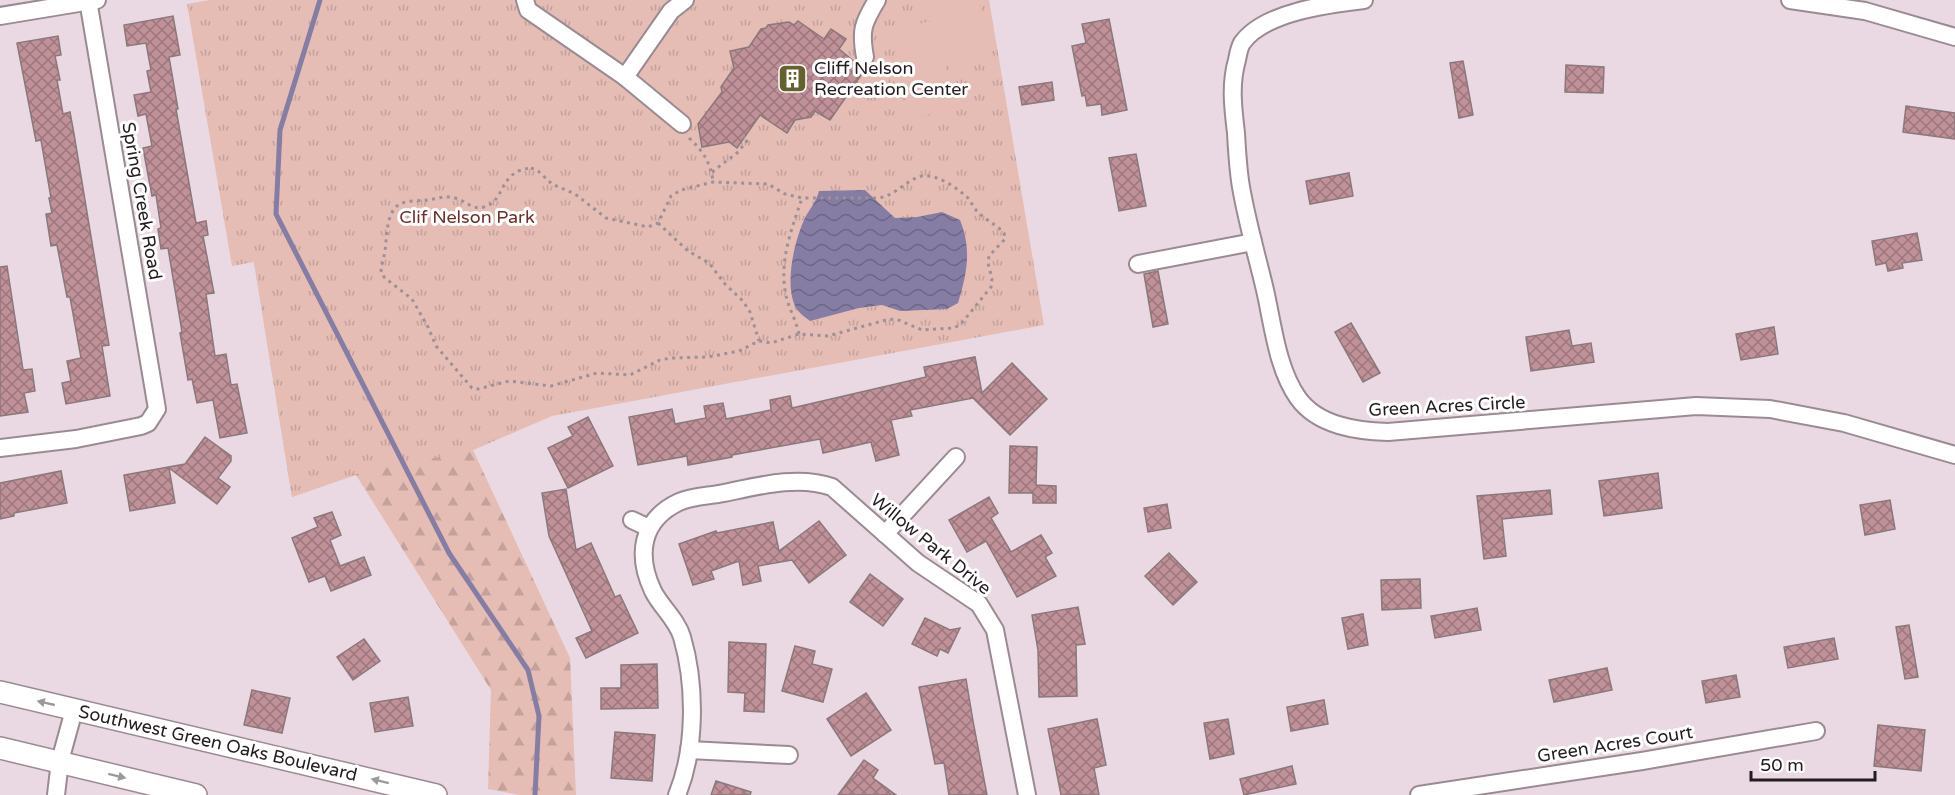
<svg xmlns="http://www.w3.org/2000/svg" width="1955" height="795" font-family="'Varela Round',sans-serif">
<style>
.forest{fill:url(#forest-firs)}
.park{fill:url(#park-tufts)}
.garden{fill:#e5bdb5}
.water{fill:url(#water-waves)}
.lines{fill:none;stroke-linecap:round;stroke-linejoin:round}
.stream{stroke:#867da4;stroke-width:5}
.building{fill:url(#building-cross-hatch);stroke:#8a787b;stroke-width:1.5}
.minor-casing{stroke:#9a8b93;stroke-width:20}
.major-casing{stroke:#9a8b93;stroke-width:24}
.path{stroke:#9d9197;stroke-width:3;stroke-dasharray:3 4.5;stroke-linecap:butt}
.minor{stroke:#fff;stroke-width:16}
.major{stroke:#fff;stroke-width:21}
.oneway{fill:#9c999a}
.labels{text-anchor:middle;stroke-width:6;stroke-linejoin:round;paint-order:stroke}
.poi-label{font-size:18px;fill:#221c1f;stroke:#fff;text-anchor:start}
.street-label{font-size:18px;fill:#221c1f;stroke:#fff}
.park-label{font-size:18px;fill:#6c3026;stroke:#fff}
</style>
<defs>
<pattern id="forest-firs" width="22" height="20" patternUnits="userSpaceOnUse" patternTransform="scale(1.5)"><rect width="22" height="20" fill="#e5bdb5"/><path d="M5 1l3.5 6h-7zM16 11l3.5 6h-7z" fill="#c4a29b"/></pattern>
<pattern id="park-tufts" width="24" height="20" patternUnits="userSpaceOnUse" patternTransform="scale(1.5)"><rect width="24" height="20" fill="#e5bdb5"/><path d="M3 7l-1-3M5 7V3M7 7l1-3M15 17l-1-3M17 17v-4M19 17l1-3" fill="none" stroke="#c4a29b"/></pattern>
<pattern id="water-waves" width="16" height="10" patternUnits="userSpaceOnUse" patternTransform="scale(1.5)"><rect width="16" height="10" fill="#867da4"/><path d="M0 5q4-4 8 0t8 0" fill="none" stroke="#6d6685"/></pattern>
<pattern id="building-cross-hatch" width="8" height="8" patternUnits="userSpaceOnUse" patternTransform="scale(1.5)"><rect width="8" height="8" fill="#c19199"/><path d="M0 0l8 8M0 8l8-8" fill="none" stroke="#9c767c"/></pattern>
</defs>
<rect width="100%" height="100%" fill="#ead9e2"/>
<polygon class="forest" points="254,262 551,416 473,450 570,658 576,795 520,795 488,789 491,690 356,475 292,497"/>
<polygon class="park" points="210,0 989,0 1044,325 552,416 473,450 356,474 292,497 254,262 232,266 187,4"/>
<polygon class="garden" points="934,0 979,0 990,57 946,66 954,110 909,118 893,29 937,20"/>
<path class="water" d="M865 190 895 218 917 217 942 212 960 220C972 250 967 273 958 303L947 309 900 311 882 305 859 308 810 321C805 317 799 313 796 308 784 285 794 243 804 220 809 209 816 203 819 191Z"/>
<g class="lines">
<polyline class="stream" points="320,0 280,130 276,214 449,553 528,670 539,716 535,795"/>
</g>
<g class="building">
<polygon points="173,16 180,55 169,57 178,109 176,109 196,223 206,221 208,235 203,236 214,293 206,294 215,356 226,354 231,385 237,384 247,433 220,438 213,400 197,403 192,379 188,380 180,333 182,332 168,248 161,249 158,229 161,228 156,195 152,196 143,148 152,146 146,114 138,116 134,95 151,92 147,71 151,70 146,43 127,46 124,25"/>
<polygon points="1109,19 1127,110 1102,115 1101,104 1087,106 1085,95 1082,96 1072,46 1086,43 1082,24"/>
<polygon points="798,21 824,39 831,29 846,39 839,49 861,67 866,68 830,120 815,111 811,117 795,120 787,133 760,115 737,148 729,142 702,147 698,124 722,92 721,87 734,68 730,51 749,47 761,29 766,28 768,25 789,22 794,25"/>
<polygon points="58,36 61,55 55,56 60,80 57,80 63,114 70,112 74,134 109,345 102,346 110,396 66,404 62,383 71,381 67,361 81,358 70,297 67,297 57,245 51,246 46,214 52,213 49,198 51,198 41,140 36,141 17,43"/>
<polygon points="1463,61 1473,115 1459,118 1450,63"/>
<polygon points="1566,65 1604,67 1603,93 1565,92"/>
<polygon points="1052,82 1054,100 1022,105 1019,87"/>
<polygon points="1906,106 1955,113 1955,139 1903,132"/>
<polygon points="1136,154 1146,206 1119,211 1109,158"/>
<polygon points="1349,173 1353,196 1310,204 1306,181"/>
<polygon points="1917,233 1922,260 1902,263 1903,268 1888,271 1886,263 1876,265 1872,241"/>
<polygon points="7,266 23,370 32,369 35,391 24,393 28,412 0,416 0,267"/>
<polygon points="1158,271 1168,324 1153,327 1144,274"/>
<polygon points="1351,323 1380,373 1363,382 1335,332"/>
<polygon points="1774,327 1778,354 1741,360 1736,334"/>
<polygon points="1569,330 1572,346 1591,343 1594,362 1531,371 1526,337"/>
<polygon points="975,357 982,393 1012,363 1047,399 1010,435 973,398 910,410 912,416 891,420 899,455 876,461 871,442 823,453 820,439 732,455 732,457 688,465 687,456 638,465 629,417 672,409 675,424 706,418 704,406 723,403 726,419 771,410 770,400 790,396 792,408 926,377 924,367"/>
<polygon points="588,417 613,466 568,488 548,448 573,436 568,427"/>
<polygon points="205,437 231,456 231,461 218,478 230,487 217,504 169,468 175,503 130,511 124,475 185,464"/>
<polygon points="1010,446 1037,447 1036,485 1056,486 1056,503 1033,503 1033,493 1009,493"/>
<polygon points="61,471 67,503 14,513 14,516 0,519 0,483"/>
<polygon points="1658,473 1662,508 1604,516 1599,481"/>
<polygon points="566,489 576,550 591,543 615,597 620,595 638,633 586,658 576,638 592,631 549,536 542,493"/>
<polygon points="1550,490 1552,514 1502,519 1506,556 1484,559 1477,496"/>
<polygon points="989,497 998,513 991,518 1011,552 1041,535 1052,553 1045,557 1056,576 1017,597 986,541 967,552 949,520"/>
<polygon points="1890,500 1895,529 1865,535 1860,505"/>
<polygon points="1167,504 1171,528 1148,532 1144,508"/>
<polygon points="332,512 341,535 330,540 340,566 364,557 371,575 331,591 325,576 309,582 292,538 318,527 314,518"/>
<polygon points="819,521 846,555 809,583 792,560 758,566 761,581 743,585 739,561 711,571 714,579 693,585 679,544 716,531 717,533 773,522 779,551"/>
<polygon points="1169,553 1197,582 1173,605 1145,576"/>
<polygon points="870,574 903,599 883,626 850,602"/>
<polygon points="1420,579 1421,608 1382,610 1381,580"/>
<polygon points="1078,607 1085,644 1076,645 1077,696 1039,697 1038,650 1032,615"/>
<polygon points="1477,608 1481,630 1435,638 1431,616"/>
<polygon points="1363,614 1368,645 1348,649 1342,618"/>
<polygon points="925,618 950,630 960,628 948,653 940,649 937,656 912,644"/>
<polygon points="1909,625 1918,677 1905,679 1896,627"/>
<polygon points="1834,638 1838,659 1788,668 1784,647"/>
<polygon points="364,639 380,661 353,680 337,657"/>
<polygon points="729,642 766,644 764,712 744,711 745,693 728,692"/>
<polygon points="795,646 815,651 812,664 832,669 823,702 782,691"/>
<polygon points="657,664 658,708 601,709 601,688 621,688 621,665"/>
<polygon points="1607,668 1612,690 1554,702 1549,680"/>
<polygon points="1736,675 1740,697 1706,703 1702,681"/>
<polygon points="966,679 973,721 987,795 949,795 944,763 935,764 919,687"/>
<polygon points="252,690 290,698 282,733 244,725"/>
<polygon points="866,693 891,730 851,756 827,719"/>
<polygon points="408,697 413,726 375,732 370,703"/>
<polygon points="1324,700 1328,724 1291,731 1287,707"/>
<polygon points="1097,719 1106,765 1094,768 1099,795 1061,795 1048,729"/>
<polygon points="1228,719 1234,754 1210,759 1204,723"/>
<polygon points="1878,725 1925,730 1921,771 1874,766"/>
<polygon points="615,732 655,735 652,781 611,778"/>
<polygon points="864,760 878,770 873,778 896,795 838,795"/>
<polygon points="1292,766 1296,784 1244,795 1240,779"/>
<polygon points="716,781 751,792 750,795 711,795"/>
</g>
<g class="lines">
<defs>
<g id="minor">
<polyline points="525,0 528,10 625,77 671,11 685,0"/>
<path d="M1364 0C1329 4 1264 12 1242 43 1239 48 1238 55 1237 60 1230 84 1233 108 1236 133 1237 151 1238 170 1241 187 1247 222 1257 256 1265 290 1273 325 1277 368 1298 398 1318 426 1357 431 1388 432L1696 406 1770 409 1844 423 1955 455"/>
<polyline points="1790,0 1865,11 1955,37"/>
<polyline points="0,16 97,0"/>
<path d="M865 57C860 30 863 23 877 0"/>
<polyline points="625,77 682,124"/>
<polyline points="1138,264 1253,242"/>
<polyline points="0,448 76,439 141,426 148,423 157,409 88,0"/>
<polyline points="632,520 649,528"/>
<polyline points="885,534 956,457"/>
<polyline points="689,750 789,755"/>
<polyline points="56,795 60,761 74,710"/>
<path d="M677 795C696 749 696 685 682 637 677 620 661 607 653 591 636 555 641 520 679 502 692 496 710 496 724 493 758 486 798 475 832 487L918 563 979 604 995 630 1027 795"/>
<polyline points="1419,795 1642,761 1816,731"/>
</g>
<g id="major">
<polyline points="0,692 436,795"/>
<polyline points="0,748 196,795"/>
</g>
</defs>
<use href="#minor" class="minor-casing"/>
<use href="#major" class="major-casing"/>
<g class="path">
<path d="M689 138C703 151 711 163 713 182"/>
<path d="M531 168 538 171 552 184 575 194 606 218 648 227 658 223 671 196 681 190 713 182 768 184 785 194 802 198H878C894 196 904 183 918 177 934 171 957 188 968 198 972 203 974 209 979 213 987 221 997 225 1004 233L1005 239 989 256 988 263 992 279 991 287 961 324 954 328 922 330 896 319 886 320 828 336 799 334 771 343 759 341 739 351 708 357 671 358 660 360 630 375 597 373 551 386 509 381 478 389 472 388 436 346 428 327 412 299 385 278 381 273C381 265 384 258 385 251 387 237 386 211 400 204 408 200 419 201 428 200 437 199 445 195 455 198 465 200 473 211 484 207 506 201 498 171 531 168Z"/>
<polyline points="712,172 737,153 748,140 744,137"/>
<polyline points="658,223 688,251 709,263 725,284 743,301 750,312 759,341"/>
<path d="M799 334C796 319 787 306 785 290 780 258 792 228 802 198"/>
</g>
<use href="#minor" class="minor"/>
<use href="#major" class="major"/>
</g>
<defs><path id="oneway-solid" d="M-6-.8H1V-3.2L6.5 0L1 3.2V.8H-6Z" transform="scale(1.5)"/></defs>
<g class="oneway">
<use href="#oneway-solid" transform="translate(46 703) rotate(-167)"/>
<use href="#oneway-solid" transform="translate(117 776) rotate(14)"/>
<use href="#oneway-solid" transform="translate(380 781) rotate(-166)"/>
</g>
<defs>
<symbol id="building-square" viewBox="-11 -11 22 22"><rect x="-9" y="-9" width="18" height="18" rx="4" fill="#65602d" stroke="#fff"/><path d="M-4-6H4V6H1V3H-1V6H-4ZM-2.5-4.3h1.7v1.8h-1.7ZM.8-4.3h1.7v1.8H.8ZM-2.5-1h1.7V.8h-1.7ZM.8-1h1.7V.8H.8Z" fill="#fff"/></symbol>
</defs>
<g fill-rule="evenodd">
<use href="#building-square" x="776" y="62" width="33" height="33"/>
</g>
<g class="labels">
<g class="poi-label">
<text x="814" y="74">Cliff Nelson<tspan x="814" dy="21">Recreation Center</tspan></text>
</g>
<g class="street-label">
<text transform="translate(142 201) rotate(80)" y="6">Spring Creek Road</text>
<text transform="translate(1447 406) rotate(-3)" y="6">Green Acres Circle</text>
<text transform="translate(931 544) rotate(39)" y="6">Willow Park Drive</text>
<text transform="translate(218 743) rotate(13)" y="6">Southwest Green Oaks Boulevard</text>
<text transform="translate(1615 744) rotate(-9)" y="6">Green Acres Court</text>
</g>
<g class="park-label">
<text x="467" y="223">Clif Nelson Park</text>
</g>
</g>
<path d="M1751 771v9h124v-9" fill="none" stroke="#221c1f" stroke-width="3"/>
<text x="1760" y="771" font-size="18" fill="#221c1f" stroke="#ffffff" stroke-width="4.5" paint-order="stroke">50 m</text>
</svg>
